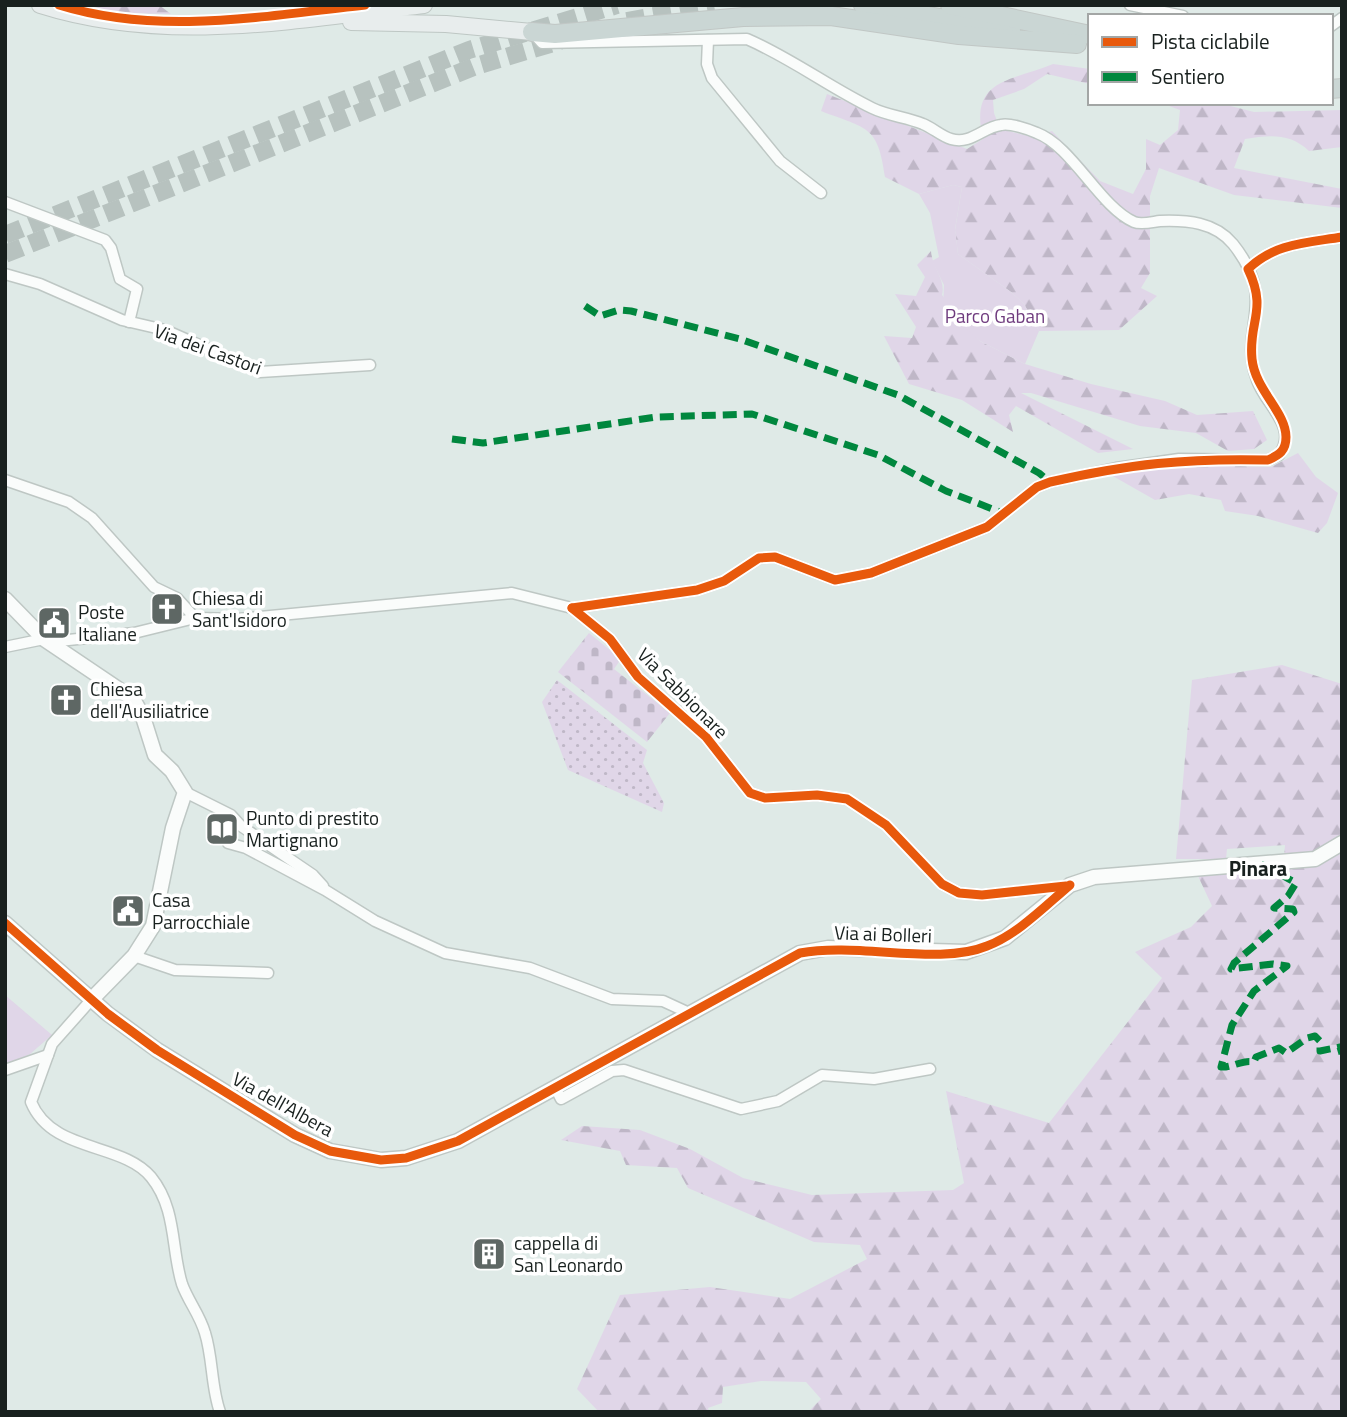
<svg xmlns="http://www.w3.org/2000/svg" width="1347" height="1417" font-family="'Titillium Web',sans-serif">
<style>
.forest{fill:url(#forest-firs)}
.cemetery{fill:url(#cemetery-stones)}
.park{fill:#e0d6e8}
.garden{fill:url(#garden-dots)}
.lines{fill:none;stroke-linecap:round;stroke-linejoin:round}
.trunk-tunnel{stroke:#b7c2bf;stroke-width:18;stroke-dasharray:18 9;stroke-linecap:butt}
.minor-casing{stroke:#bec7c4;stroke-width:13}
.tertiary-casing{stroke:#bec7c4;stroke-width:17}
.secondary-casing{stroke:#bec7c4;stroke-width:18}
.trunk-casing{stroke:#c1c7c5;stroke-width:20}
.minor{stroke:#fafcfb;stroke-width:10}
.tertiary{stroke:#fafcfb;stroke-width:14}
.secondary{stroke:#e8eded;stroke-width:16}
.trunk{stroke:#cad6d4;stroke-width:18}
.quiet{stroke:#00873e;stroke-width:7;stroke-dasharray:14 7;stroke-linecap:butt}
.cycleway-casing{stroke:#fff;stroke-width:13}
.cycleway{stroke:#e8590c;stroke-width:9}
.labels{text-anchor:middle;stroke-width:7;stroke-linejoin:round;paint-order:stroke}
.park-label{font-size:19px;fill:#6f3b7e;stroke:#fff}
.street-label{font-size:19px;fill:#18201e;stroke:#fff}
.poi-label{font-size:19px;fill:#18201e;stroke:#fff;text-anchor:start}
.neighbourhood-label{font-size:21px;font-weight:bold;fill:#18201e;stroke:#fff}
</style>
<defs>
<pattern id="forest-firs" width="22" height="20" patternUnits="userSpaceOnUse" patternTransform="scale(1.75)"><rect width="22" height="20" fill="#e0d6e8"/><path d="M5 1l3.5 6h-7zM16 11l3.5 6h-7z" fill="#bfb7c7"/></pattern>
<pattern id="cemetery-stones" width="16" height="16" patternUnits="userSpaceOnUse" patternTransform="scale(1.75)"><rect width="16" height="16" fill="#e0d6e8"/><path d="M2 7V4a2 2 0 0 1 4 0v3zM10 15v-3a2 2 0 0 1 4 0v3z" fill="#bfb7c7"/></pattern>
<pattern id="garden-dots" width="8" height="8" patternUnits="userSpaceOnUse" patternTransform="scale(1.75)"><rect width="8" height="8" fill="#e0d6e8"/><path d="M2 2h.1M6 6h.1" fill="none" stroke="#bfb7c7" stroke-width="1.8" stroke-linecap="round"/></pattern>
</defs>
<rect width="100%" height="100%" fill="#dfeae7"/>
<g class="forest">
<polygon points="88,5 159,5 171,14 115,13"/>
<path d="M1053 64 1090 69V84L1047 74 1024 89 993 100 994 113 1000 129 1032 137 1052 131 1100 181 1133 194 1146 169V139L1160 145 1178 130 1180 110 1161 103H1219L1254 112 1342 110V147L1309 151C1290 133 1270 135 1245 139L1234 168 1342 189V208L1234 195 1159 168 1150 196V273L1141 288 1157 296 1119 330 1039 331 1024 304 1011 292 958 254 955 230 962 187 953 185 919 194 885 177C878 125 867 129 821 111L827 94 967 149 983 139C969 79 1009 82 1053 64Z"/>
<path d="M931 251C932 268 946 279 942 295L980 341 1025 364 1091 384 1165 401 1197 415 1253 411 1267 440 1254 449 1228 451 1196 433 1140 426 1031 393H1021L1133 449 1098 453 1016 406 1009 415 1013 432 962 400 909 384 884 336 912 338 916 327 895 294 916 296 925 277 917 265Z"/>
<polygon points="1298,453 1316,477 1338,493 1327,523 1318,533 1258,516 1225,511 1221,500 1189,494 1155,500 1111,475 1179,464 1271,467"/>
<polygon points="1282,665 1342,684 1342,1412 808,1412 821,1399 806,1382 761,1381 723,1387 722,1403 708,1408 709,1412 599,1412 577,1389 620,1295 710,1287 790,1299 867,1259 860,1245 814,1242 688,1188 677,1168 626,1165 620,1151 561,1140 582,1126 640,1130 690,1149 743,1178 812,1195 953,1190 964,1183 946,1091 1049,1123 1162,978 1135,952 1191,927 1212,906 1198,876 1283,869 1285,845 1227,849 1226,859 1176,859 1192,680"/>
</g>
<polygon class="cemetery" points="589,633 621,659 614,669 670,713 647,742 558,672"/>
<g class="park">
<polygon points="953,185 962,187 955,229 958,254 1011,292 1024,304 1039,331 1025,364 980,341 943,308 944,285 932,261 939,257 930,213 919,194"/>
<polygon points="5,995 52,1035 30,1054 5,1065"/>
</g>
<polygon class="garden" points="557,680 647,750 643,763 664,803 662,812 568,770 542,702"/>
<g class="lines">
<g class="trunk-tunnel">
<polyline points="627,21 714,5"/>
<polyline points="5,235 469,50 617,5"/>
<polyline points="5,254 476,66 560,41"/>
</g>
<defs>
<g id="minor">
<polyline points="1130,5 1183,16"/>
<polyline points="1331,26 1342,18"/>
<path d="M533 33 542 43 747 39C791 58 829 87 872 108 888 116 907 117 923 124 933 128 941 136 951 139 971 145 983 127 1001 125 1010 123 1028 129 1037 133 1072 146 1100 207 1134 222 1141 225 1152 222 1160 221 1187 220 1215 222 1233 244 1280 303 1237 327 1257 380 1266 406 1299 427 1279 455L1268 460 1179 459 1116 468 1050 482 1037 487 987 527 871 573 835 580 775 557 759 558 724 581 697 590 572 608"/>
<polyline points="708,40 707,64 712,78 780,161 821,193"/>
<polyline points="5,202 105,240 111,248 120,279 137,289 129,322"/>
<path d="M1248 269C1275 243 1306 243 1342 237"/>
<polyline points="5,274 40,284 122,320 165,330 260,372 370,365"/>
<polyline points="5,480 69,502 92,518 154,587 177,598 195,618"/>
<polyline points="5,647 44,639 59,641 134,633 195,618 239,619 512,593 572,608 610,639 638,677 706,737 750,793 765,798 817,795 847,799 886,825 942,884 959,893 982,895 1068,886"/>
<polyline points="185,792 231,815 241,826 313,875 323,886"/>
<polyline points="234,819 228,843 246,848 325,890 375,921 445,953 530,968 612,999 663,1001 689,1013"/>
<polyline points="134,956 175,970 268,973"/>
<path d="M91 1000 52 1044 31 1102C52 1153 122 1142 151 1177 177 1209 171 1249 182 1284 188 1301 200 1315 205 1333 213 1358 211 1387 220 1412"/>
<polyline points="5,1070 48,1055"/>
<polyline points="556,1089 561,1099 612,1071 624,1070 741,1109 778,1101 822,1075 874,1079 930,1069"/>
</g>
<g id="tertiary">
<polyline points="5,599 44,639 133,699 143,717 155,755 172,771 185,792 173,828 153,926 134,956 91,1000"/>
<polyline points="5,923 108,1014 157,1050 295,1135 330,1151 381,1160 406,1158 458,1141 800,953 828,948 966,952 1005,938 1070,885 1094,877 1315,859 1342,843"/>
</g>
<g id="secondary">
<path d="M40 5C166 45 295 20 424 5"/>
<polyline points="351,22 446,24 532,32"/>
</g>
<g id="trunk">
<polyline points="863,5 1011,30"/>
<polyline points="950,5 1090,35"/>
<polyline points="532,32 555,34 743,17 831,16 959,35 1077,44"/>
<polyline points="1331,89 1342,88"/>
</g>
</defs>
<use href="#minor" class="minor-casing"/>
<use href="#tertiary" class="tertiary-casing"/>
<use href="#secondary" class="secondary-casing"/>
<use href="#trunk" class="trunk-casing"/>
<use href="#minor" class="minor"/>
<use href="#tertiary" class="tertiary"/>
<use href="#secondary" class="secondary"/>
<use href="#trunk" class="trunk"/>
<g class="quiet">
<polyline points="585,306 600,316 619,310 631,311 740,339 898,395 1039,473 1050,482"/>
<polyline points="452,439 483,443 656,417 752,414 878,455 946,491 1003,513"/>
<path d="M1261 864 1296 883 1288 896 1274 908 1293 909 1294 912 1234 963 1231 969 1273 964 1287 966 1254 991 1232 1025 1221 1067C1232 1068 1243 1059 1254 1062L1256 1057 1279 1048 1286 1053 1307 1038 1315 1036 1320 1041V1051L1340 1047 1342 1054"/>
</g>
<defs>
<g id="cycleway">
<path d="M59 5C159 36 264 16 365 5"/>
<path d="M572 608 697 590 724 581 759 558 775 557 835 580 871 573 987 527 1037 487 1050 482C1129 464 1186 458 1268 460 1279 455 1286 451 1286 437 1286 412 1255 390 1252 359 1248 321 1268 311 1248 269 1275 243 1306 243 1342 237"/>
<polyline points="572,608 610,639 638,677 706,737 750,793 765,798 817,795 847,799 886,825 942,884 959,893 982,895 1066,886"/>
<path d="M5 923 108 1014 157 1050 295 1135 330 1151 381 1160 406 1158 458 1141 800 953C858 942 939 966 987 946 1018 934 1044 907 1070 885"/>
</g>
</defs>
<use href="#cycleway" class="cycleway-casing"/>
<use href="#cycleway" class="cycleway"/>
</g>
<defs>
<symbol id="church-square" viewBox="-11 -11 22 22"><rect x="-9" y="-9" width="18" height="18" rx="4" fill="#5e6764" stroke="#fff"/><path d="M-1.2-6h2.4v3.5h3.3v2.4h-3.3V6h-2.4V-.1h-3.3v-2.4h3.3Z" fill="#fff"/></symbol>
<symbol id="civic-square" viewBox="-11 -11 22 22"><rect x="-9" y="-9" width="18" height="18" rx="4" fill="#5e6764" stroke="#fff"/><path d="M-.6-6.5H3V-4.5H.6V-3L4-1V1h2V6H-6V1h2V-1L-.6-3ZM-1.2 2.5V6h2.4V2.5Z" fill="#fff"/></symbol>
<symbol id="library-square" viewBox="-11 -11 22 22"><rect x="-9" y="-9" width="18" height="18" rx="4" fill="#5e6764" stroke="#fff"/><path d="M-6-4Q-3-5.5-.7-3.5V5Q-3 3-6 4ZM6-4Q3-5.5 .7-3.5V5Q3 3 6 4Z" fill="#fff"/></symbol>
<symbol id="building-square" viewBox="-11 -11 22 22"><rect x="-9" y="-9" width="18" height="18" rx="4" fill="#5e6764" stroke="#fff"/><path d="M-4-6H4V6H1V3H-1V6H-4ZM-2.5-4.3h1.7v1.8h-1.7ZM.8-4.3h1.7v1.8H.8ZM-2.5-1h1.7V.8h-1.7ZM.8-1h1.7V.8H.8Z" fill="#fff"/></symbol>
</defs>
<g fill-rule="evenodd">
<use href="#church-square" x="148" y="590" width="38" height="38"/>
<use href="#civic-square" x="35" y="604" width="38" height="38"/>
<use href="#church-square" x="47" y="681" width="38" height="38"/>
<use href="#library-square" x="203" y="810" width="38" height="38"/>
<use href="#civic-square" x="109" y="892" width="38" height="38"/>
<use href="#building-square" x="470" y="1235" width="38" height="38"/>
</g>
<g class="labels">
<g class="park-label">
<text x="995" y="323">Parco Gaban</text>
</g>
<g class="street-label">
<text transform="translate(208 349) rotate(20)" y="7">Via dei Castori</text>
<text transform="translate(683 693) rotate(45)" y="7">Via Sabbionare</text>
<text transform="translate(883 934) rotate(2)" y="7">Via ai Bolleri</text>
<text transform="translate(283 1104) rotate(29)" y="7">Via dell'Albera</text>
</g>
<g class="poi-label">
<text x="192" y="605">Chiesa di<tspan x="192" dy="22">Sant'Isidoro</tspan></text>
<text x="78" y="619">Poste<tspan x="78" dy="22">Italiane</tspan></text>
<text x="90" y="696">Chiesa<tspan x="90" dy="22">dell'Ausiliatrice</tspan></text>
<text x="246" y="825">Punto di prestito<tspan x="246" dy="22">Martignano</tspan></text>
<text x="152" y="907">Casa<tspan x="152" dy="22">Parrocchiale</tspan></text>
<text x="514" y="1250">cappella di<tspan x="514" dy="22">San Leonardo</tspan></text>
</g>
<g class="neighbourhood-label">
<text x="1258" y="876">Pinara</text>
</g>
</g>
<rect width="1347" height="1417" fill="none" stroke="#18201e" stroke-width="14"/>
<rect x="1088" y="14" width="245" height="91" fill="#ffffff" stroke="#a3a6a5" stroke-width="2"/>
<rect x="1102" y="37" width="35" height="10" fill="#e8590c" stroke="#a3a6a5" stroke-width="2"/>
<text x="1151" y="49" font-size="21" fill="#18201e">Pista ciclabile</text>
<rect x="1102" y="72" width="35" height="10" fill="#00873e" stroke="#a3a6a5" stroke-width="2"/>
<text x="1151" y="84" font-size="21" fill="#18201e">Sentiero</text>
</svg>
